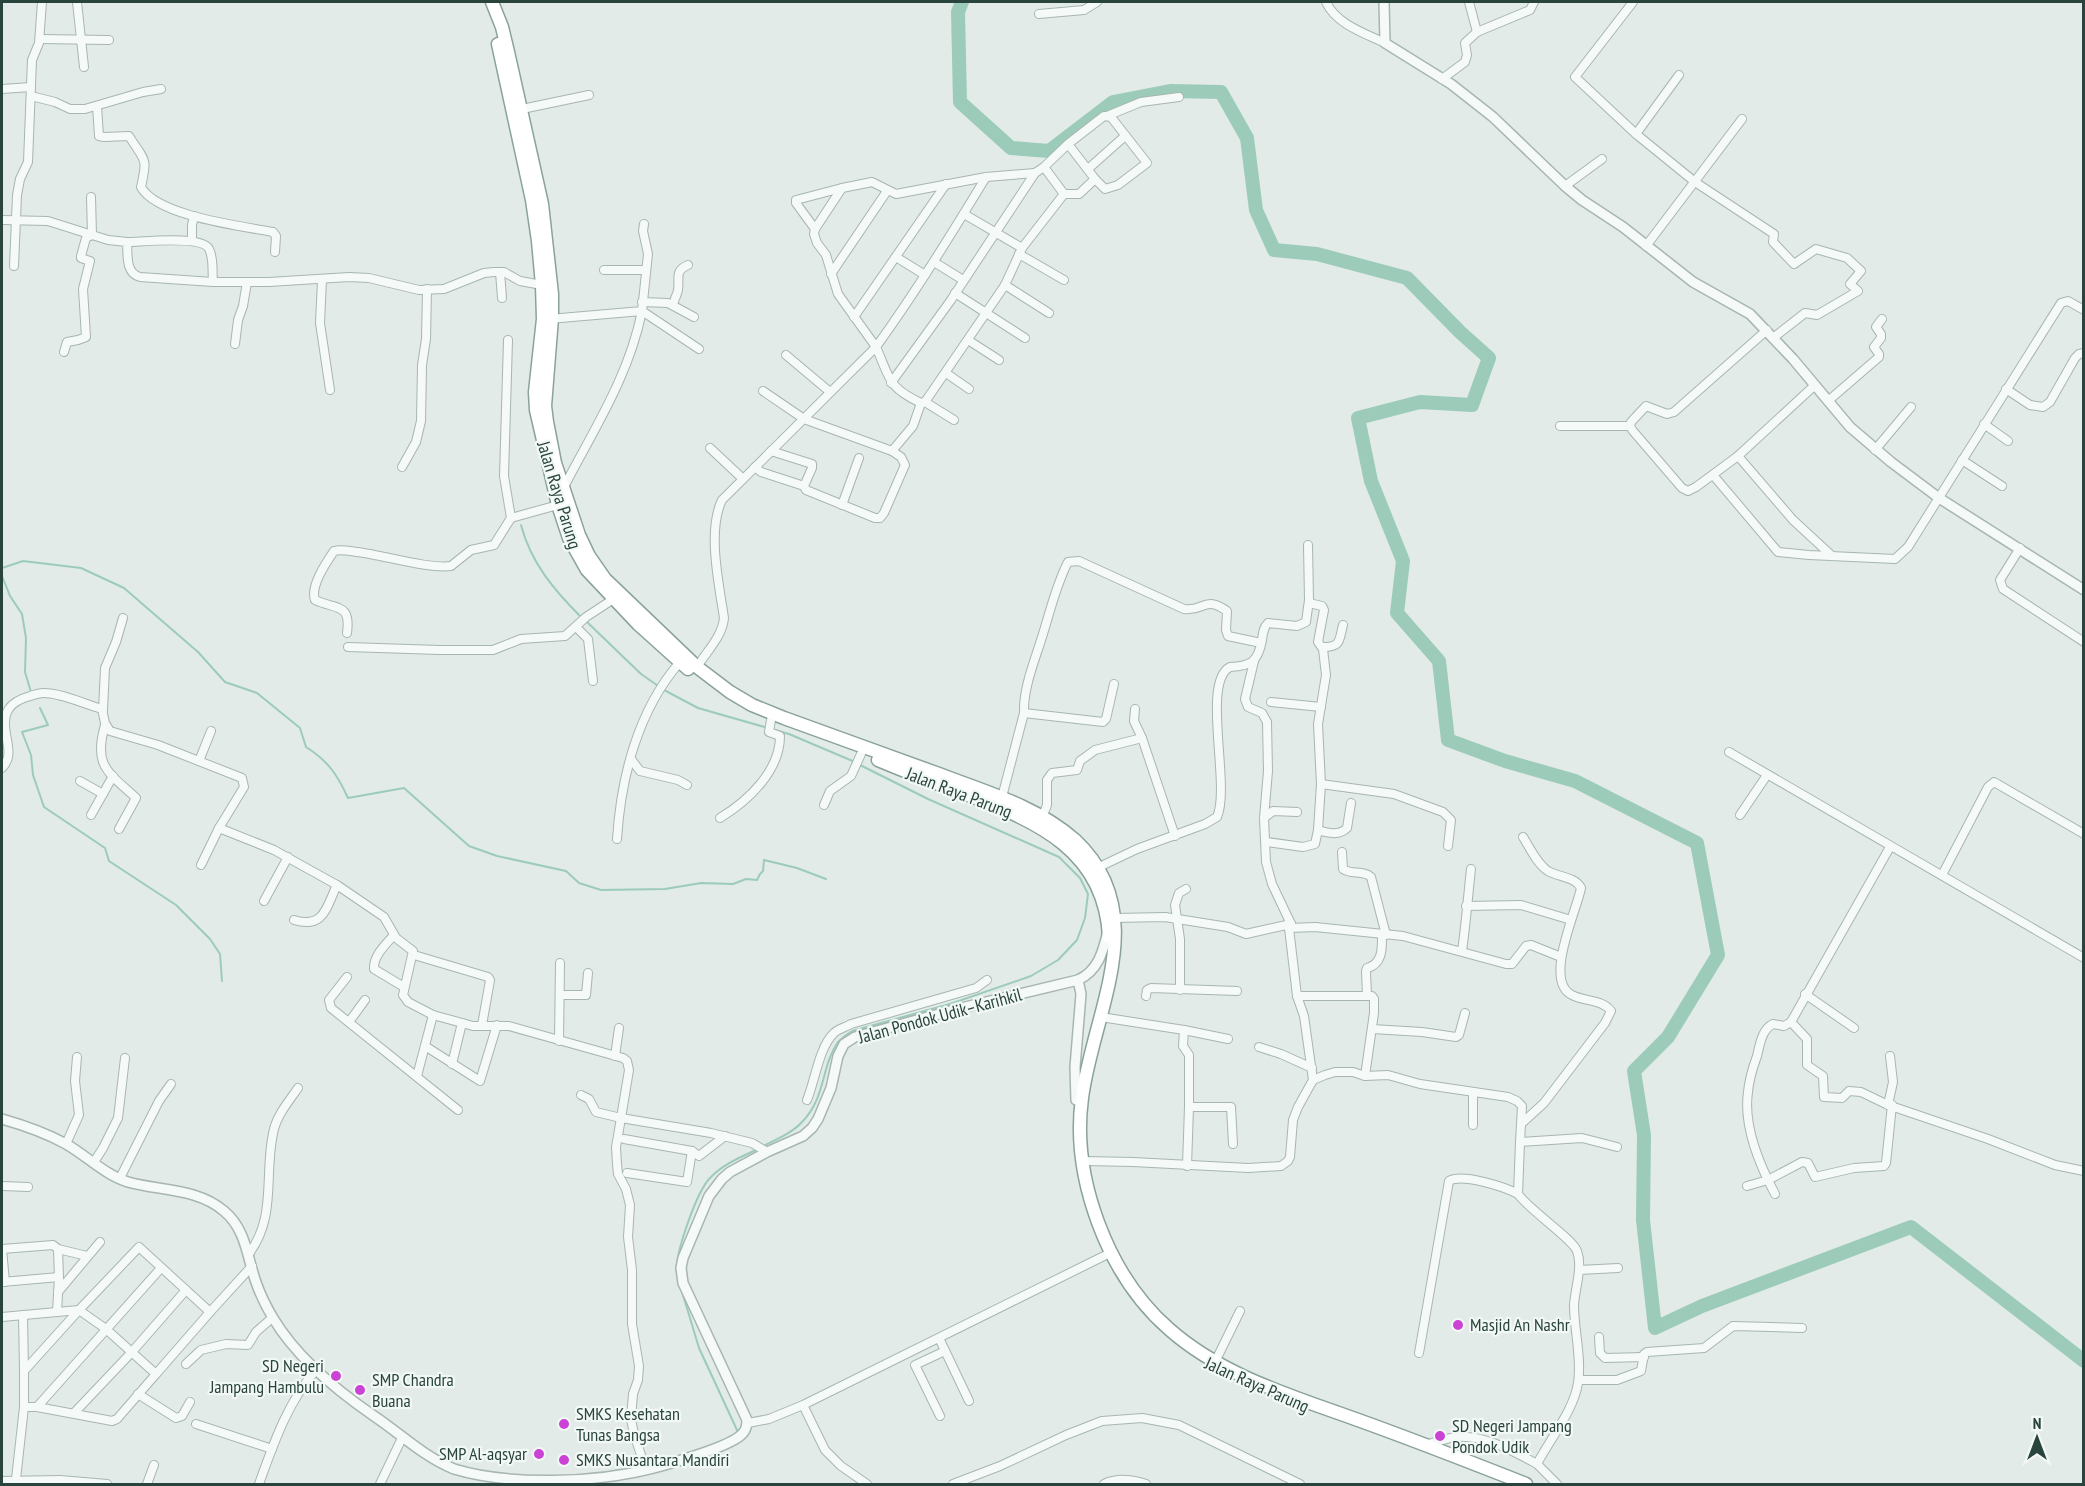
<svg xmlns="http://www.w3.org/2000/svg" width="2085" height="1486" font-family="'PT Sans Narrow',sans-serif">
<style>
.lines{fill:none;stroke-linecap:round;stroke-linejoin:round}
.stream{stroke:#9cccb9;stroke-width:2}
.river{stroke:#9cccb9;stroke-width:14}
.minor-casing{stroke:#a7b6b1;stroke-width:10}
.tertiary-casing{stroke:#a7b6b1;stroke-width:12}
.trunk-casing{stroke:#89a29a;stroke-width:15}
.minor{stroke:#f5f9f8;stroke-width:8}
.tertiary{stroke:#f5f9f8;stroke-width:9}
.trunk{stroke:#fff;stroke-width:12}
.poi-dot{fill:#cb43d4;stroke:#f2f8f6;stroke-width:2}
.labels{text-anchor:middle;stroke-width:4.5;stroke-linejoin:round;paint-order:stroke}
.street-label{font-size:18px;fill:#29443c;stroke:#f2f8f6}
.poi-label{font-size:18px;fill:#29443c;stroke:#f2f8f6;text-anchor:start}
</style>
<rect width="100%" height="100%" fill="#e2ebe8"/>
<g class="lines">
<g class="stream">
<path d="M521 525C531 563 554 590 581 617"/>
<path d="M2 568 23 561 81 568 124 588 198 652 225 682 257 693 300 728 306 747C328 761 337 774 348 798L404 788 469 846 497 856 566 871 579 883 601 890 665 889 701 883 733 884 746 879 757 880 760 874 763 871 764 860 797 868 826 879"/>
<polyline points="2,576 10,596 22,614 26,638 25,672 31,692"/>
<polyline points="586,621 641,674 664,690 698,708 789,734 855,762"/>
<polyline points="40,708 48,725 22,732 31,755 33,775 44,807 105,848 109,861 176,905 210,939 220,954 222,981"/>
<path d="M763 1146C777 1139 792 1133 802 1122 826 1098 821 1066 838 1042 842 1038 847 1034 852 1031L950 1004 1031 976 1058 960 1077 940 1085 918 1088 894 1080 878 1059 857 928 799 860 765"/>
<path d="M677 1274C674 1255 697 1191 710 1178 723 1164 741 1157 758 1149"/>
<polyline points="680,1285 699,1348 737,1430"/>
</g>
<polyline class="river" points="962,2 958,12 960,102 1011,148 1049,151 1113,102 1170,91 1221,92 1247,138 1256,210 1274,250 1317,254 1407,278 1460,332 1489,358 1472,405 1420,402 1358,418 1371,481 1403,561 1397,613 1439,661 1448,740 1505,761 1575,781 1697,843 1718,955 1668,1037 1634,1071 1644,1135 1643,1220 1655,1328 1702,1306 1911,1227 2084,1361"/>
<defs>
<g id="minor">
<polyline points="77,2 84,67"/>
<path d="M1326 2C1336 24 1364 33 1385 43"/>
<polyline points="1469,2 1477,32"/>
<polyline points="1633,2 1575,77 1636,134 1695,182 1774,234 1773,242 1794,264 1816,249 1847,258 1861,271 1850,284 1858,291 1817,315 1805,313 1773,338"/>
<polyline points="1039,14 1084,10 1097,2"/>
<polyline points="40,39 109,40"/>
<polyline points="1442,79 1465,62 1467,55 1465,43 1477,32 1530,10 1534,2"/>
<polyline points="2,89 31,87"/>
<polyline points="31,96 55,102 70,109 85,109 143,92 161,89"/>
<path d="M97 106 99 136 104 137 129 136C145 162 148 156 141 187 157 216 241 226 273 232L276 236 275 252"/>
<polyline points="522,109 589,95"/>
<polyline points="1107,116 1141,102 1179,97"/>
<polyline points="1636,134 1679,75"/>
<polyline points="1088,169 1125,136"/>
<polyline points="1565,186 1602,159"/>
<polyline points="1064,194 1079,194 1095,179"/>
<polyline points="964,214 1022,248"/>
<path d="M2 220 48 221 108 240 127 242C128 255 125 273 140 277L213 282H269L349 277 369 278 419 290 444 289 484 273 494 272H504L520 281 542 285"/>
<polyline points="815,229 796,203 796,200 842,188"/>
<polyline points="192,240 192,225 194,216"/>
<path d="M127 242C142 242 203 235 209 249 214 258 212 273 213 282"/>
<polyline points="1646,246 1742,119"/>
<polyline points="1019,254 1064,280"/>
<polyline points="896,257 925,275"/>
<polyline points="934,262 963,280"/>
<polyline points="14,266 17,195 20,179 28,162 32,60 39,43 42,2"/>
<polyline points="604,270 646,270"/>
<polyline points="500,272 502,298"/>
<polyline points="831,274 887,191"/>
<polyline points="322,280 320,323 330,390"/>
<polyline points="1005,285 1049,313"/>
<polyline points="955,293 1025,338"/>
<polyline points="642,302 668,303 694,317"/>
<path d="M673 305C674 300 677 295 678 290 680 278 674 271 688 265"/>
<polyline points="854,317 946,184"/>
<polyline points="549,319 642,311 648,254 643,231 644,224"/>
<polyline points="1767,330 1674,412 1667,414 1646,406 1631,422 1630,426 1633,431 1682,488 1688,491 1696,487 1738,456 1815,385"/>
<polyline points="508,340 504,476 511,518"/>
<polyline points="968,340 999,360"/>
<polyline points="235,344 238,320 243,306 247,282"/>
<polyline points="64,352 67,342 78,340 86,337 83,289 90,261 81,258 81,256 86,238 92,235 91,197"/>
<polyline points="786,355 830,392"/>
<polyline points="946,373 969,389"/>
<polyline points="891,383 951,300 1035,173"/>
<polyline points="2006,389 2030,405 2043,407 2050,402 2075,358 2079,354 2084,353"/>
<polyline points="763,391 804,419 892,451"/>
<polyline points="1828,401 1879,357 1879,354 1874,347 1881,338 1881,334 1876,327 1882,319"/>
<polyline points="925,402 954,420"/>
<polyline points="921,403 925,402 1005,285 1022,248 1064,194 1044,167"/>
<polyline points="1984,424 2008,441"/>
<polyline points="1560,426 1630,426"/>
<polyline points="710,448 743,479"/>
<polyline points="1875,450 1911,407"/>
<path d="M771 451 812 464V468L804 486 806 490 875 518H880L884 513 905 465 901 457 892 451 913 426 921 403C887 387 890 378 876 347 916 292 951 235 986 177"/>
<polyline points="1738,456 1793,520 1832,556"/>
<polyline points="1962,460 2002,486"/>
<polyline points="402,467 416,442 421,421 422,365 426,339 427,289"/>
<polyline points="755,467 761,472 804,486"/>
<polyline points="1713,475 1778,552 1809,555 1895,559 1908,547 2061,303 2068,301 2084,310"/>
<path d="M564 487C594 429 629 376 642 311L699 349"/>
<polyline points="842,505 859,458"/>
<polyline points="2020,548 2000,580 2003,589 2084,642"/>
<polyline points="1309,603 1322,606 1324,610 1318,642 1323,649 1326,675 1318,724 1321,784 1318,830"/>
<polyline points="576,627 588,639 593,681"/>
<path d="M347 633C351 603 337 610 315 600 310 586 326 563 334 551 341 549 349 551 357 552 383 555 427 569 451 566L471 550 494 545 511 518 558 505"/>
<polyline points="348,647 439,650 493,650 521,639 565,636 586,617 615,598"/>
<path d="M1323 647C1341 647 1339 641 1343 625"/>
<polyline points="1254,661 1245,699 1248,707 1262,713 1267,722 1268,771 1264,818 1266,862 1272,884 1291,924 1289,928 1315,927 1403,936 1506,964 1512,964 1526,946 1531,945 1561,957"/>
<path d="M697 667C707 651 722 637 724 618 719 584 707 531 722 500L876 347 838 294 826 255 817 243 814 234 815 229 842 188 872 182 896 194 986 177 1035 173 1044 167 1068 144 1104 116 1111 117 1147 163 1118 185 1105 189 1095 179 1068 144"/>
<polyline points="1271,702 1321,707"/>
<polyline points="103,710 105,668 116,642 123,618"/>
<path d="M1024 713C1023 688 1035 660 1042 637 1050 612 1056 585 1068 562L1079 561 1184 609C1204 612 1204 595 1227 611L1226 630 1228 636 1261 643"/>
<path d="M105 725C93 766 108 772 136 798L119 829"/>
<polyline points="1142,738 1175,836"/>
<polyline points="1729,752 2084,958"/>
<polyline points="631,759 640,771 678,780 687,785"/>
<polyline points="199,761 211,731"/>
<path d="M2 768C12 758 8 747 6 734 2 712 9 702 30 696 34 695 39 693 43 693 62 693 84 704 102 709L105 723 110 731 158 745 242 778 244 787 219 828 274 850 337 885 384 917 396 938 413 951 403 995 408 1002 433 1015 473 1026H509L623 1058 627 1061 629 1070 621 1118 596 1112 589 1099 581 1095"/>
<polyline points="80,781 103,794"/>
<polyline points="1321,784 1394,794 1443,812 1451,820 1448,846"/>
<polyline points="1002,797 1024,713 1103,722 1106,719 1114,684"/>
<polyline points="824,805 830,791 851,776 861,754"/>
<polyline points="91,815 113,776"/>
<polyline points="1740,815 1767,775"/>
<path d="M720 818C748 801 780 771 780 736L769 732 771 720"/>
<polyline points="1042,818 1047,805 1047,780 1052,773 1077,770 1080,761 1095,750 1142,738 1134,721 1135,709"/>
<polyline points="1264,818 1273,811 1297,812"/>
<path d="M617 839C621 777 638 710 680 662"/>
<path d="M1267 842 1303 847 1315 844 1318 830C1328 833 1339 836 1347 828L1351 803"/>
<path d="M1342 852 1343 869C1351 875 1364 870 1371 877L1386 935"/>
<polyline points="201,865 219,828"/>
<path d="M1097 868 1137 849 1205 824 1217 817C1231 786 1201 682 1230 667 1251 666 1258 662 1262 640 1263 633 1263 628 1268 623L1297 626 1306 622 1309 600 1308 545"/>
<polyline points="1942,875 1988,787 1994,782 2084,834"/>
<polyline points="264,901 288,857"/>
<polyline points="1466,906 1521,905 1571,920"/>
<polyline points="1115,918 1165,917 1228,927 1246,934 1291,924"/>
<path d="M294 920C324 929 326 908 337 885"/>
<polyline points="1289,928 1297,996 1372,996 1374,999 1374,1013 1365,1076"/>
<path d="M394 935C386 944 373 956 374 969L404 987"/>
<path d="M1462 951C1466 923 1468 896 1471 869"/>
<polyline points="414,955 488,977 490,980 489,986 482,1025"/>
<polyline points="347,977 329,1000 331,1008 458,1110"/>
<polyline points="1180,990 1180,939 1175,905 1179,893 1186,889"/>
<polyline points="1805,994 1854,1028"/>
<polyline points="560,995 586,995 588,973"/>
<polyline points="1146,996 1147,990 1151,988 1237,991"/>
<polyline points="1297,996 1304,1016 1313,1080"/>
<path d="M1367 996 1366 971 1367 968C1383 964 1382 948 1382 935"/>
<polyline points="1101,1017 1184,1030 1183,1046 1189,1055 1189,1107 1231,1107 1233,1144"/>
<polyline points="349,1022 365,1000"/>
<polyline points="1791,1022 1807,1039 1807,1065 1823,1076 1824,1097 1842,1098 1849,1091 1861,1092 1888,1105 1988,1139 2055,1165 2084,1171"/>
<polyline points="1372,1029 1422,1032 1456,1037 1459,1035 1465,1013"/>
<polyline points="1184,1030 1228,1039"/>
<polyline points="559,1041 560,963"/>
<polyline points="425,1046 480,1081 497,1025"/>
<polyline points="1259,1047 1281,1054 1312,1068"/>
<polyline points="615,1056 619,1028"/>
<polyline points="452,1064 462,1023"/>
<polyline points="417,1076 433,1015"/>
<path d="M807 1100C815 1081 819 1047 834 1033 838 1029 846 1027 851 1024L976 988 987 980"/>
<polyline points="1888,1105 1893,1082 1890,1056"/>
<path d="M1522 1123 1544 1103 1605 1023 1611 1011C1602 999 1585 1002 1572 995 1543 981 1577 910 1581 888 1576 877 1558 877 1548 871 1537 864 1530 848 1523 837"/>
<polyline points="1473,1125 1473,1092"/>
<polyline points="624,1139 692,1151 699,1156 725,1136"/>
<path d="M1520 1142 1518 1194C1529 1210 1573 1239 1577 1251 1583 1267 1575 1288 1574 1305 1574 1330 1582 1358 1578 1383 1574 1410 1550 1439 1537 1464L1557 1484"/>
<polyline points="66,1144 79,1115 75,1081 77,1057"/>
<polyline points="1084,1161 1133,1162 1248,1168 1281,1166 1288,1161 1290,1157 1293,1120 1298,1107 1313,1080 1325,1075 1335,1072 1353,1072 1365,1076 1388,1075 1420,1084 1508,1097 1517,1101 1522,1106 1520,1142 1582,1138 1617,1147"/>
<polyline points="94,1162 103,1148 118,1118 125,1058"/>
<polyline points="1187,1166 1189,1107"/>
<polyline points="627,1173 687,1182 692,1151"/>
<polyline points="120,1178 159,1101 171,1084"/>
<polyline points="2,1186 28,1187"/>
<polyline points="1747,1186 1768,1180 1802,1162 1808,1163 1815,1177 1854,1168 1884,1166 1886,1163 1892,1105"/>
<path d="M1775 1194C1759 1164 1743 1126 1748 1092 1749 1080 1753 1067 1757 1056 1760 1044 1762 1029 1773 1024L1784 1026 1791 1022 1890 847"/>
<polyline points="58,1249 87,1256"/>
<path d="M248 1255C278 1216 263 1173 274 1129 278 1114 289 1101 298 1088"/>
<polyline points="1579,1270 1618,1268"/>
<polyline points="2,1282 59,1277"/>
<polyline points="5,1282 2,1249 53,1245 58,1249 59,1277 57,1312"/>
<polyline points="58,1292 100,1242"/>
<polyline points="23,1315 24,1371"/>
<polyline points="2,1317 79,1310 139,1247 210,1312 252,1266"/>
<polyline points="1599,1337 1600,1353 1605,1358 1644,1357"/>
<polyline points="939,1338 969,1401"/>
<path d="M1419 1353 1449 1181C1462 1173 1505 1187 1518 1194"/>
<polyline points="1215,1362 1240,1311"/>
<polyline points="186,1364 201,1350 226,1344 248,1345 256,1332 272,1318"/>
<polyline points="1579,1380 1617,1380 1641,1371 1644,1354 1647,1352 1704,1348 1733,1326 1802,1328"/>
<polyline points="138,1394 176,1418 182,1416 190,1402"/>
<polyline points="803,1405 825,1450 841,1466 867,1484"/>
<polyline points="24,1407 37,1407 112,1421 117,1419 156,1374"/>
<polyline points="37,1407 161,1268"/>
<polyline points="74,1413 131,1353 186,1290"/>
<polyline points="940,1416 915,1365 945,1351"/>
<polyline points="748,1423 769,1419 803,1405 1106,1255"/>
<polyline points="196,1424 272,1449"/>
<path d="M1428 1444C1437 1442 1447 1438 1456 1437 1483 1434 1513 1451 1537 1464"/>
<polyline points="646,1470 634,1434 631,1419 633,1394 638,1380 639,1366 632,1324 632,1270 628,1237 630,1205 626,1189 618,1174 617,1164 616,1147 621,1118 711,1133 752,1143 767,1152"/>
<polyline points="16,1479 24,1407 24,1371 79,1310 106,1329 156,1374 210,1312"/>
<polyline points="2,1481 60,1480 107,1484"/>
<polyline points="147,1484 154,1465"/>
<path d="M259 1484C273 1445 288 1401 316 1370"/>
<polyline points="380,1484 402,1438"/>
<polyline points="953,1484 1000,1466 1066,1435 1102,1421 1142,1418 1179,1425 1300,1484"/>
<path d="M1104 1484C1116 1478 1133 1479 1146 1484"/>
</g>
<g id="tertiary">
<polyline points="1384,2 1385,43 1451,84 1493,117 1565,186 1582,200 1623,227 1693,282 1750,314 1793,359 1850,427 1891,462 1939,498 2084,590"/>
<polyline points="1076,1100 1075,1067 1081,994 1078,980"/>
<path d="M2 1119C23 1125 46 1133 66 1144 87 1156 105 1175 128 1182 160 1191 197 1188 224 1211 247 1230 247 1259 257 1285 261 1296 267 1308 273 1318 297 1358 336 1390 374 1416 401 1434 424 1457 454 1469 511 1486 596 1483 654 1468 672 1463 733 1446 743 1433 746 1430 747 1424 747 1420L683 1283 681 1268 683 1258 709 1196 722 1179 730 1172 767 1152 803 1136 812 1128 818 1119 831 1088 838 1056 844 1044 855 1037 957 1009 1078 980C1098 971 1103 952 1108 931"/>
</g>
<g id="trunk">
<path d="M492 2 502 27 508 52 542 204 552 294V318L545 406 547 422 555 463 579 535 589 556 605 579 697 667 730 692 752 705 784 718C835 736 885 755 936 773 983 791 1037 806 1075 840 1154 914 1093 1012 1082 1098 1071 1178 1108 1276 1169 1329 1222 1376 1292 1396 1358 1420 1414 1440 1470 1462 1526 1484"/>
<polyline points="498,44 532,200 538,241 542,285 543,319 535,392 536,410 558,505 569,538 587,570 638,624 688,669"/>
<path d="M878 760C907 772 937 784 968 795 1038 822 1105 851 1109 937"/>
</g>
</defs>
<use href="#minor" class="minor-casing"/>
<use href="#tertiary" class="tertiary-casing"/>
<use href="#trunk" class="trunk-casing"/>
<use href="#minor" class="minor"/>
<use href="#tertiary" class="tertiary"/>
<use href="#trunk" class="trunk"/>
</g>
<g class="poi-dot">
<circle cx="1458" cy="1325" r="6"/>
<circle cx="336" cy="1376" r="6"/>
<circle cx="360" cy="1390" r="6"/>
<circle cx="564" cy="1424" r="6"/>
<circle cx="1440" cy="1436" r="6"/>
<circle cx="539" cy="1454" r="6"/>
<circle cx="564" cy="1460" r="6"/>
</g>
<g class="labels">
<g class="street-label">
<text transform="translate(559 495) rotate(73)" y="6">Jalan Raya Parung</text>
<text transform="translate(959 793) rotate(21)" y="6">Jalan Raya Parung</text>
<text transform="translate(940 1016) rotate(-15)" y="6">Jalan Pondok Udik–Karihkil</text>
<text transform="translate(1257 1385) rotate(24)" y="6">Jalan Raya Parung</text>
</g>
<g class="poi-label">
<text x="1470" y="1331">Masjid An Nashr</text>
<text x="324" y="1372" text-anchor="end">SD Negeri<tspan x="324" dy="21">Jampang Hambulu</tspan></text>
<text x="372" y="1386">SMP Chandra<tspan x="372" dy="21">Buana</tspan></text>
<text x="576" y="1420">SMKS Kesehatan<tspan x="576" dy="21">Tunas Bangsa</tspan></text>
<text x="1452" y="1432">SD Negeri Jampang<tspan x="1452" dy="21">Pondok Udik</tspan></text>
<text x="527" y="1460" text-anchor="end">SMP Al-aqsyar</text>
<text x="576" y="1466">SMKS Nusantara Mandiri</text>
</g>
</g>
<rect width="2085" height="1486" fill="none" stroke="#29443c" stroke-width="6"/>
<g transform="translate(2037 1438)" stroke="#f2f8f6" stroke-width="4.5" paint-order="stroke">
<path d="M0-4.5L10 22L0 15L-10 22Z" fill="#29443c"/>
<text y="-9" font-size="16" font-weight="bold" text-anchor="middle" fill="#29443c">N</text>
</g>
</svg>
